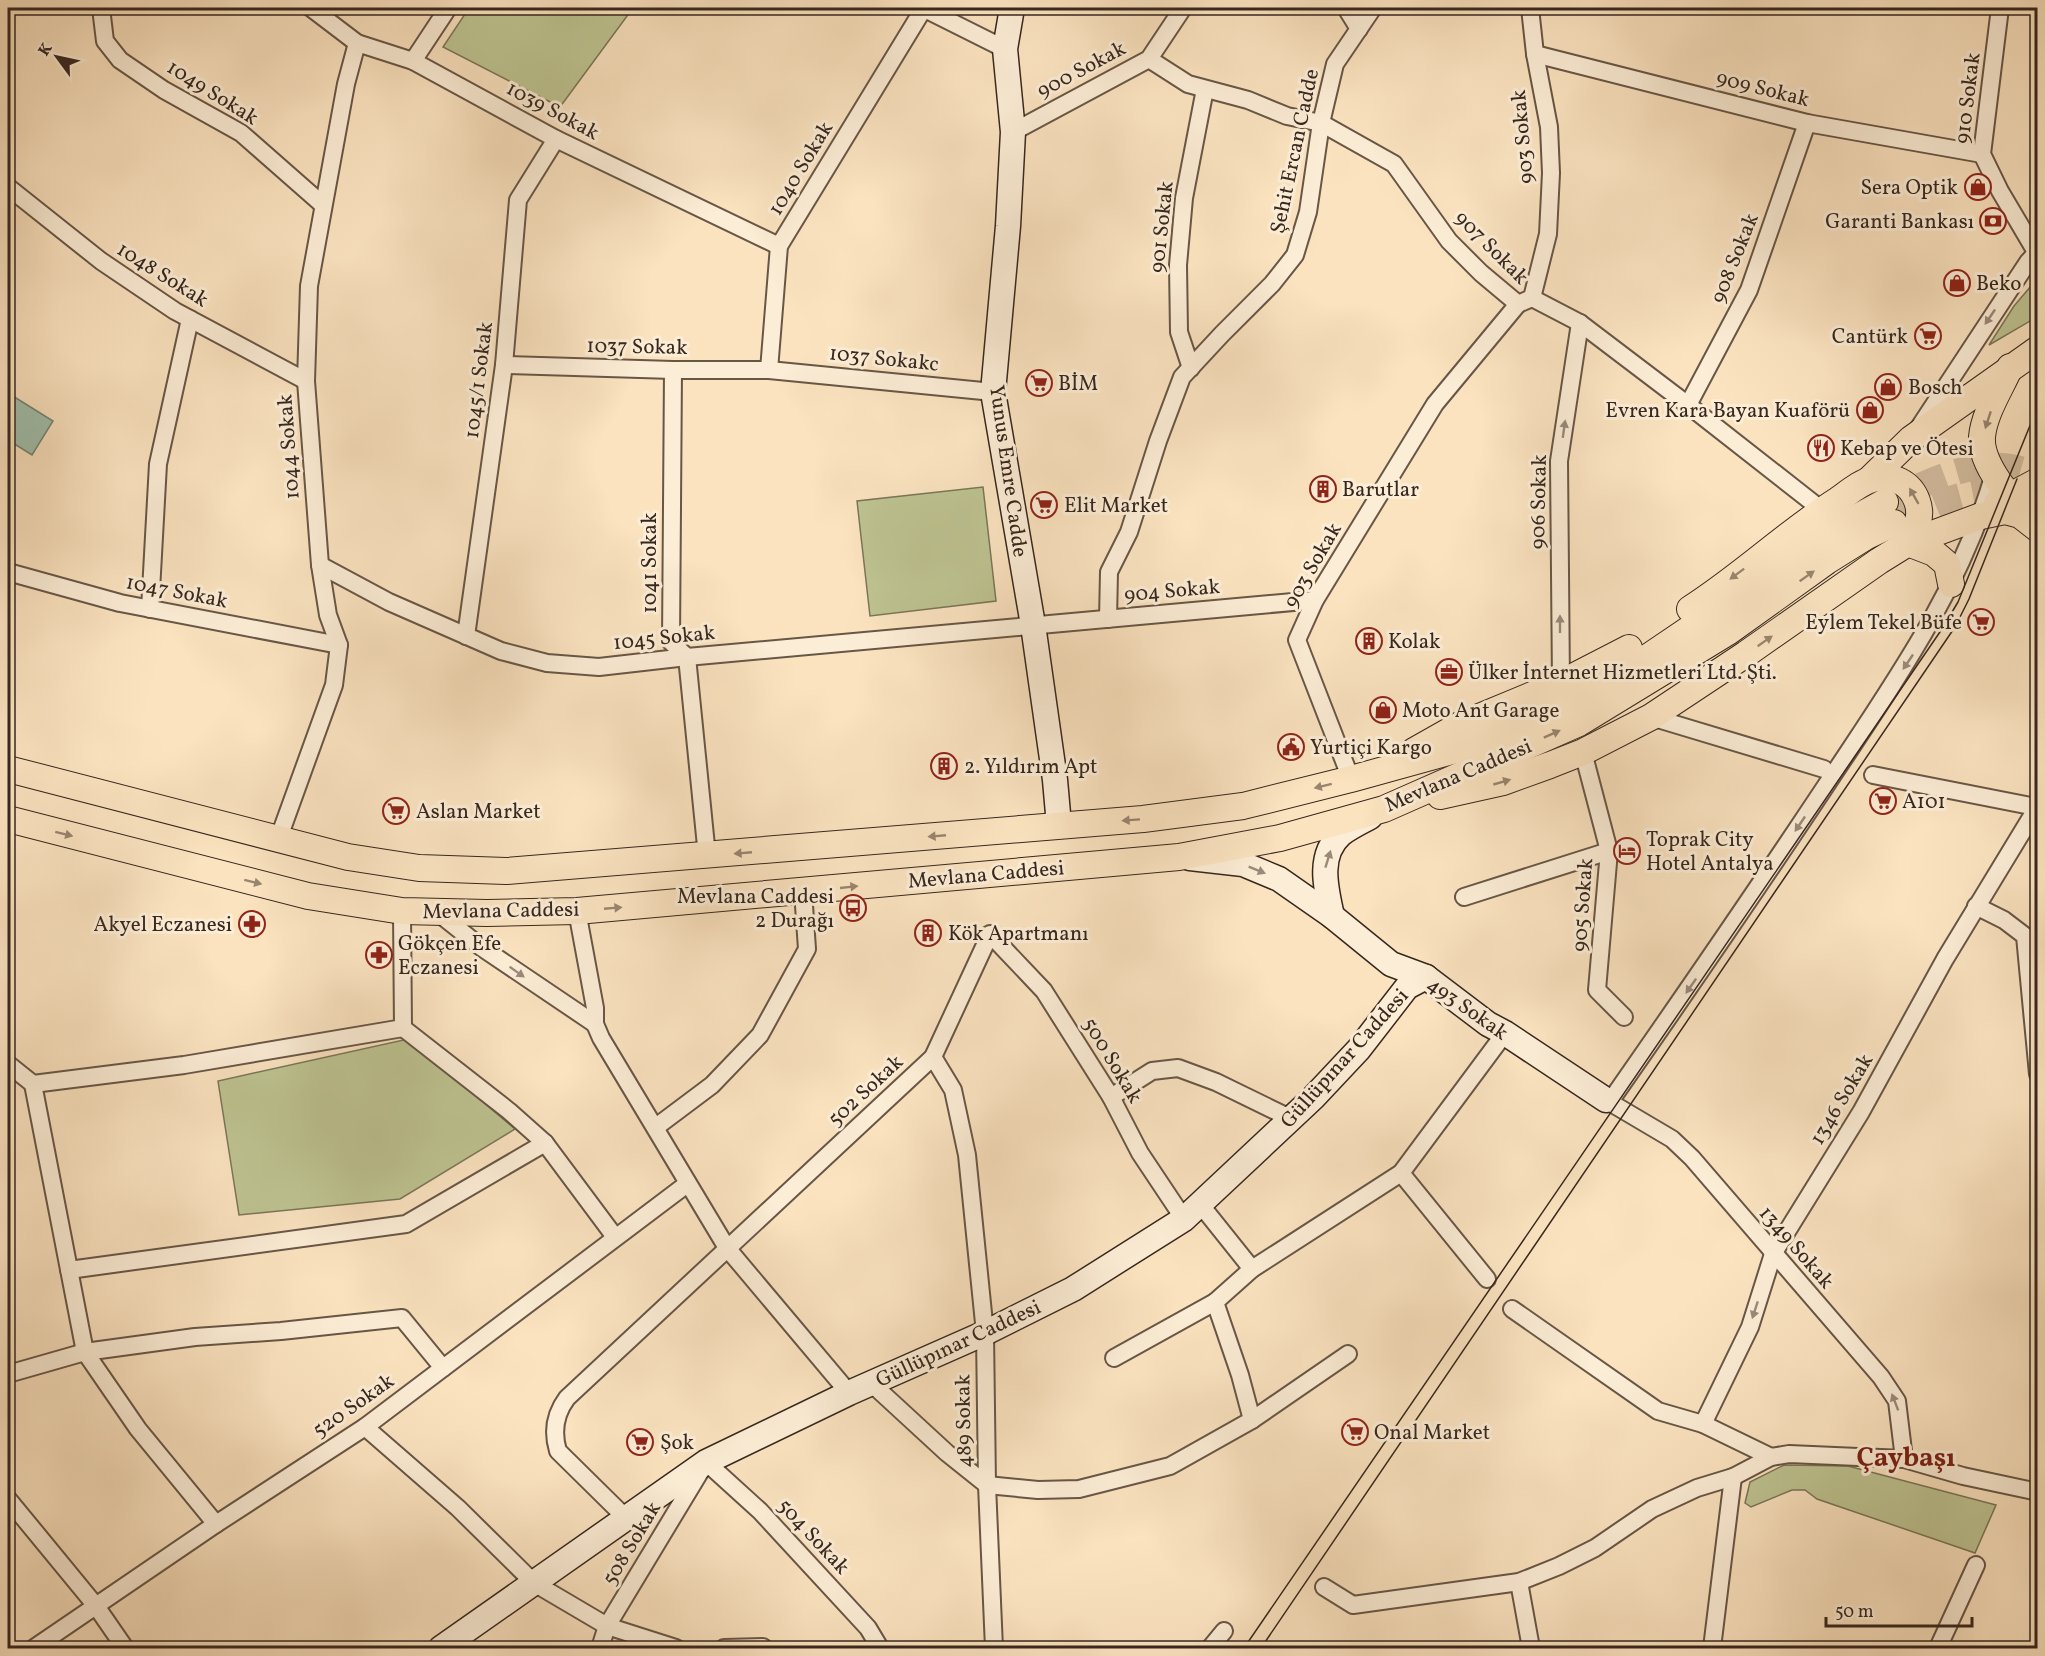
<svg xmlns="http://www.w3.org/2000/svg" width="2045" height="1656" font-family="Vollkorn,serif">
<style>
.green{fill:#bec492;stroke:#7a7658;stroke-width:1.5}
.water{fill:#a0bfac;stroke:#768273;stroke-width:1.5}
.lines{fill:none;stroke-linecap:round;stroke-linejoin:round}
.primary-tunnel{stroke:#d4bda0;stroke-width:26;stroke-dasharray:26 13;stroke-linecap:butt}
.street-casing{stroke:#685646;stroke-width:20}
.secondary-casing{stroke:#37271e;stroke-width:27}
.primary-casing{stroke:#37271e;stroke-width:28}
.street{stroke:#fcedd6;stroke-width:16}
.secondary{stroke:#fcedd6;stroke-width:24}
.primary{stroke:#fbe3c0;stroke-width:26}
.tram{stroke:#37271e;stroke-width:1.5}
.oneway{fill:#9a8a7a}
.oneway2{fill:#99856f}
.labels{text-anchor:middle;stroke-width:6;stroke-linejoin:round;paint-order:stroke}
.street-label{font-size:21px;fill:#37271e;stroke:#fcedd6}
.poi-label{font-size:21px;fill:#37271e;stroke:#fcedd6;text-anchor:start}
.district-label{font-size:27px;font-weight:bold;fill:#7a1f14;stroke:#fcedd6}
</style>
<rect width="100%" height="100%" fill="#fbe3c0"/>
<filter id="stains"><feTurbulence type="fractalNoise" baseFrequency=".00333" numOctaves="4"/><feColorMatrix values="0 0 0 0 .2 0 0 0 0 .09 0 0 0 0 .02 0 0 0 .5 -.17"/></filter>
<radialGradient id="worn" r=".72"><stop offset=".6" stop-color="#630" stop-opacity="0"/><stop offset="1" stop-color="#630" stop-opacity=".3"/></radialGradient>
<g class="green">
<polygon points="469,8 633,8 560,107 443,47"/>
<polygon points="2037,279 2037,317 1989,345 2014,306"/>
<polygon points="983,487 996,601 870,616 857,501"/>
<polygon points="408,1039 515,1129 400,1199 239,1215 218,1081"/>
<polygon points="1784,1465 1848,1466 1996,1505 1975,1553 1817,1499 1805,1490 1792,1490 1751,1507 1745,1503 1750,1482"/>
</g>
<polygon class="water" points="8,393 53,421 32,455 8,440"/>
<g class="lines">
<g class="primary-tunnel">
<path d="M1885 502C1932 481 1986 449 2038 476"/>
<path d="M1900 521C1941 500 1993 477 2038 501"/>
</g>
<defs>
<g id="street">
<polyline points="101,8 105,41 120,60 164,90 241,133 323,205"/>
<polyline points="311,8 357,43 413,61 556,139 779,246"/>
<polyline points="923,8 1005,49"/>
<polyline points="1346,8 1359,29"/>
<polyline points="1530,8 1535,54 1549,127 1551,173 1548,234 1532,298"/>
<polyline points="2000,8 1982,154 2000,191 2036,252"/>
<polyline points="1535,54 1807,123 1982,154"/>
<polyline points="1149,59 1188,84 1248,100 1287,116 1321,123 1394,164 1449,241 1481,273 1518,304 1532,298 1580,323 1688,405 1822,510"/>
<polyline points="413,61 448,8"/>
<polyline points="1013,132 1149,59 1183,8"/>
<polyline points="8,187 101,261 175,311 306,381"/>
<polyline points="504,365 673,370 769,370 993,392"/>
<polyline points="1191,368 1179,332 1178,265 1184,198 1205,89"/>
<polyline points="673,370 671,642 687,657 707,856"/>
<polyline points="769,370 779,246 924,8"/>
<polyline points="1688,405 1749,290 1807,123"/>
<polyline points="1918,429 2028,262 2038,251"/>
<polyline points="320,565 389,602 501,651 547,663 599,667 687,657 1315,600"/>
<polyline points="8,572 120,603 339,645"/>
<polyline points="150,609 158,464 190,319"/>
<polyline points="1108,619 1109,572 1129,532 1158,441 1182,377 1222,334 1272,284 1295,255 1308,212 1321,123 1335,64 1373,8"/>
<polyline points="466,636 504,365 518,200 556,139"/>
<polyline points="1561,683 1559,461 1580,323"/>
<polyline points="1651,717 1824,769"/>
<polyline points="1583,752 1609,851 1597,990 1624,1017"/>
<polyline points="1873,775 2036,807"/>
<polyline points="1351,779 1297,640 1315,600 1435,404 1518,304"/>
<polyline points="278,840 334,685 339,645 328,615 320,565 306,381 309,286 346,84 357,43"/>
<polyline points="1464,897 1609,851"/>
<polyline points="1976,906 2004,920 2025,936 2038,1074"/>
<polyline points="577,911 595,1008 595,1024 601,1038 727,1248 849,1393"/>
<polyline points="437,912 481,947 595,1024"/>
<polyline points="403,1028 509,1111 545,1143 615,1237"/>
<polyline points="933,1057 953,1090 967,1155 985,1333 987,1485 994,1648"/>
<polyline points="8,1064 33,1084 184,1065 403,1028 402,911"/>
<polyline points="33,1084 85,1352 138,1429 216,1524"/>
<polyline points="1111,1097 1152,1071 1178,1068 1216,1082 1292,1119"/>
<polyline points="1606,1100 1672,1139 1692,1158 1881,1377 1897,1401 1904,1459"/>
<path d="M1609 1103C1683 997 1756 891 1827 784 1893 684 1960 591 1994 474"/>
<polyline points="656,1127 712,1085 760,1035 807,949 803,891"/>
<polyline points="1401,1173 1487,1279"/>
<polyline points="1200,1204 1252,1269"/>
<polyline points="69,1270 406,1224 545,1143"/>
<polyline points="1512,1309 1658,1411 1703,1424 1771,1457"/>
<polyline points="1114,1358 1215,1302"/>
<polyline points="8,1374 85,1352 195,1337 281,1331 402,1318 443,1368"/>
<polyline points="871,1383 947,1453 987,1485 1038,1490 1079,1489 1170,1466 1179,1461 1252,1420 1240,1375 1215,1302 1252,1269 1401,1173 1505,1033"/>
<polyline points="1252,1420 1348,1354"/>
<polyline points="1703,1424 1750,1327 1773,1254 1861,1112 1945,959 2038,806"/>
<polyline points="365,1427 458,1508 534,1583 607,1626 676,1648"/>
<polyline points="8,1499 96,1606 125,1648"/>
<path d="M626 1518 558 1451C552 1431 555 1414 567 1398L933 1057 990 934 1044 991 1111 1097 1140 1153 1184 1219"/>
<polyline points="1519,1582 1531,1648"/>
<polyline points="1324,1587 1353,1605 1519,1582 1559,1566 1595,1548 1652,1509 1697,1488 1733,1477 1771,1457 1789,1454 1904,1459 1963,1476 2038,1492"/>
<polyline points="34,1648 216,1524 365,1427 687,1184"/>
<polyline points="600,1648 607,1626 706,1462 760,1511 868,1628 880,1648"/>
<polyline points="724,1648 763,1647"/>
<polyline points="1210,1648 1224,1631"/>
<polyline points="1712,1648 1733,1477"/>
<polyline points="1938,1648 1976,1565"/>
</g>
<g id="secondary">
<polyline points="1012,8 1005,49 1013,132 1008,226 993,392 1033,625 1055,780 1059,825"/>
<polyline points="1190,858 1243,864 1279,879 1332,916 1391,964 1426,977 1488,1024 1505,1033 1606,1100"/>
<path d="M1332 916C1326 889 1317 855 1341 834 1350 827 1361 822 1370 817"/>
<polyline points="441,1648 706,1462 849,1393 985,1333 1073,1289 1184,1219 1313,1098 1359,1049 1407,987 1426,977"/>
</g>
<g id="primary">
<path d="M2010 367C2001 388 1984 413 1982 437 1980 465 2013 501 2030 520"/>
<polyline points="1870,479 1911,439 2038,349"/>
<polyline points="1997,503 2038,481"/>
<path d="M1690 609C1742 576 1786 533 1838 500 1848 493 1861 482 1873 479 1892 474 1910 482 1917 501 1923 517 1916 529 1908 543L1934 553 1947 564 1951 584"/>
<polyline points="1414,751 1460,725 1561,683 1629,648"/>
<polyline points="8,769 348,857 419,868 506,871 1143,819 1243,806 1351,779 1463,748 1527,722 1648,657 1843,525 1885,502"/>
<polyline points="1440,796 1503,782 1550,765 1583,752 1651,717 1746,654 1879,561 1908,543 1981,516 2005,511 2020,515 2038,529"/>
<polyline points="8,819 308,896 402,911 487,913 577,911 1179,857 1280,838 1384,809 1579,723 1728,632 1827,561 1867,536 1894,523"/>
</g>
</defs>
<use href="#street" class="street-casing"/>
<use href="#secondary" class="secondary-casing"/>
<use href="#primary" class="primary-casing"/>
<use href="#street" class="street"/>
<use href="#secondary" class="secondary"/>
<use href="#primary" class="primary"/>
<g class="tram">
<polyline points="1244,1648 1942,629 1958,602 2038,406"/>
<polyline points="1261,1648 1955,627 1969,599 2017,479"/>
</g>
</g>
<defs><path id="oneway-solid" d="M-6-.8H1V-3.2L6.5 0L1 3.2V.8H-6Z" transform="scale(1.5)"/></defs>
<g class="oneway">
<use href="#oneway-solid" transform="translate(1990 317) rotate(124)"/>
<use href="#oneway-solid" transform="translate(1564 429) rotate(-82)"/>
<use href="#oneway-solid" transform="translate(1560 624) rotate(-90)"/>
<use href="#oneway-solid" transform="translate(1908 662) rotate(124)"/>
<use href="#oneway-solid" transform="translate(1800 824) rotate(124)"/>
<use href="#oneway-solid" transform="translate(1328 859) rotate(-73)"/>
<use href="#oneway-solid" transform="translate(1257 870) rotate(22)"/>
<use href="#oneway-solid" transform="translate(517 972) rotate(35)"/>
<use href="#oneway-solid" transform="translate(1691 986) rotate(125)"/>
<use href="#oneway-solid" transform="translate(1755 1310) rotate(108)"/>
<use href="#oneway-solid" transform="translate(1895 1402) rotate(-111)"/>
</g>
<g class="oneway2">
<use href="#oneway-solid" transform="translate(1988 420) rotate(108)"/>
<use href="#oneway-solid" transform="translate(1914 496) rotate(-120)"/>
<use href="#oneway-solid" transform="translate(1737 574) rotate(143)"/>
<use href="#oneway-solid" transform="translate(1807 576) rotate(-35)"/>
<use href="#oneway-solid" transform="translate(1765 641) rotate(-35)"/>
<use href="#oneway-solid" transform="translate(1552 734) rotate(-24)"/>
<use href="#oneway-solid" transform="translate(1502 782) rotate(-16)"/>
<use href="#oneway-solid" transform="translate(1323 786) rotate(166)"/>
<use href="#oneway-solid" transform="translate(1131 820) rotate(176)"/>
<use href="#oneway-solid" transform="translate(64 834) rotate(14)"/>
<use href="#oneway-solid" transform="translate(937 836) rotate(175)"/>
<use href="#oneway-solid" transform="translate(743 853) rotate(175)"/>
<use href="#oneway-solid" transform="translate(253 882) rotate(14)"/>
<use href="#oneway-solid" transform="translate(849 887) rotate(-6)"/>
<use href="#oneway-solid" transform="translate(613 908) rotate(-5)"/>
</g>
<defs>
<symbol id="shop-ring" viewBox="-11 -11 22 22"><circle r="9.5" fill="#fcedd6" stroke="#8f2418" stroke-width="1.5"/><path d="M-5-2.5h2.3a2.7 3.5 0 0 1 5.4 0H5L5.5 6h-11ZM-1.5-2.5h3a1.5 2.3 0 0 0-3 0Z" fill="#8f2418"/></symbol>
<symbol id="bank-ring" viewBox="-11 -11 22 22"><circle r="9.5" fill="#fcedd6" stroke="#8f2418" stroke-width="1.5"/><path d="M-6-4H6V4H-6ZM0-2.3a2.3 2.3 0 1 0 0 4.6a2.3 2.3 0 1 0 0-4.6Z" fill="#8f2418"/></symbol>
<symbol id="supermarket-ring" viewBox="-11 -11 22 22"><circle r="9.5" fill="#fcedd6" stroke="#8f2418" stroke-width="1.5"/><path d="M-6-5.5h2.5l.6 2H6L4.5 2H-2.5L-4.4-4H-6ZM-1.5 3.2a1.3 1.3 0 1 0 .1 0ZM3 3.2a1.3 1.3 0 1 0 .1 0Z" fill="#8f2418"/></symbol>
<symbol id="restaurant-ring" viewBox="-11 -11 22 22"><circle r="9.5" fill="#fcedd6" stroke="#8f2418" stroke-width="1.5"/><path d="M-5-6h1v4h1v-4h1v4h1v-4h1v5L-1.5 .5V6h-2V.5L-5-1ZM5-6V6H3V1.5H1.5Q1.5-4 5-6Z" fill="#8f2418"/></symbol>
<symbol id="building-ring" viewBox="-11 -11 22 22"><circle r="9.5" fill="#fcedd6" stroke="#8f2418" stroke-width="1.5"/><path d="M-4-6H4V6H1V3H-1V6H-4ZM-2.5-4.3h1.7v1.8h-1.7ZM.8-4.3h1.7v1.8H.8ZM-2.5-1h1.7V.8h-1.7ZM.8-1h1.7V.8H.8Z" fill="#8f2418"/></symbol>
<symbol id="office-ring" viewBox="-11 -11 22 22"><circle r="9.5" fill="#fcedd6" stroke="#8f2418" stroke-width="1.5"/><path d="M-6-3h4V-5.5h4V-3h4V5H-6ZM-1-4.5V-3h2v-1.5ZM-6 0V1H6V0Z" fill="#8f2418"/></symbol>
<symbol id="civic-ring" viewBox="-11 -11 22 22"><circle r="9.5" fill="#fcedd6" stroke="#8f2418" stroke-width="1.5"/><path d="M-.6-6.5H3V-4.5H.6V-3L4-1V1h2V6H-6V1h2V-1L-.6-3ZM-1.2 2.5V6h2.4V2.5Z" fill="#8f2418"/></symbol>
<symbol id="hotel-ring" viewBox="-11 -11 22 22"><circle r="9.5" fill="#fcedd6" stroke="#8f2418" stroke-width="1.5"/><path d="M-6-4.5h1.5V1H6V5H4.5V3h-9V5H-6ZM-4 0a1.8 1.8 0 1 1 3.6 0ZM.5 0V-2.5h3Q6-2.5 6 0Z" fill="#8f2418"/></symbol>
<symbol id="bus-ring" viewBox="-11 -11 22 22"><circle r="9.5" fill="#fcedd6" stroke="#8f2418" stroke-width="1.5"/><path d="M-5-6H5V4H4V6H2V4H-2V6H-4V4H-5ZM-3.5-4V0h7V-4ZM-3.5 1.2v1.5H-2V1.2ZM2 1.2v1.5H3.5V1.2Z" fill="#8f2418"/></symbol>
<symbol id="pharmacy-ring" viewBox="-11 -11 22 22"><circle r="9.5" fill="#fcedd6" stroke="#8f2418" stroke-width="1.5"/><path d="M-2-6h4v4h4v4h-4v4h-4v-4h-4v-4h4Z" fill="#8f2418"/></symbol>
</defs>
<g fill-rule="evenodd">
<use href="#shop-ring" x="1963" y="172" width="30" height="30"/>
<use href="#bank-ring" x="1978" y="206" width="30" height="30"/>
<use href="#shop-ring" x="1942" y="268" width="30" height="30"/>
<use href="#supermarket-ring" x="1913" y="321" width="30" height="30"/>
<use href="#supermarket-ring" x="1024" y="368" width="30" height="30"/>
<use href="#shop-ring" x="1873" y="372" width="30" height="30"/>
<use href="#shop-ring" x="1855" y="395" width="30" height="30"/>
<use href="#restaurant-ring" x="1806" y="433" width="30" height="30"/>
<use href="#building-ring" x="1308" y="474" width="30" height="30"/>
<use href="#supermarket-ring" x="1029" y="490" width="30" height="30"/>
<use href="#supermarket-ring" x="1966" y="607" width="30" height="30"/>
<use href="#building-ring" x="1354" y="626" width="30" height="30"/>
<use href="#office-ring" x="1434" y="657" width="30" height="30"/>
<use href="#shop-ring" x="1368" y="695" width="30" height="30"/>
<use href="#civic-ring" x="1276" y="732" width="30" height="30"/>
<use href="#building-ring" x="929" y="751" width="30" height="30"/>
<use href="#supermarket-ring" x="1868" y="786" width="30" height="30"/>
<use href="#supermarket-ring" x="381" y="796" width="30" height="30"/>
<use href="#hotel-ring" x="1612" y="836" width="30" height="30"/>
<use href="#bus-ring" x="838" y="893" width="30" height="30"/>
<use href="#pharmacy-ring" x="237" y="909" width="30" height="30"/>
<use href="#building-ring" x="913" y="918" width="30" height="30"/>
<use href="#pharmacy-ring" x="364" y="940" width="30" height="30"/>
<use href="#supermarket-ring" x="1340" y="1417" width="30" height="30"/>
<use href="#supermarket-ring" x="625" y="1427" width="30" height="30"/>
</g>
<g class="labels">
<g class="street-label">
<text transform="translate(1081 69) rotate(-28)" y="7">900 Sokak</text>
<text transform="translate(1763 88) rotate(14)" y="7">909 Sokak</text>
<text transform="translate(213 92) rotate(32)" y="7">1049 Sokak</text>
<text transform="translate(1967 98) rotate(-83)" y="7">910 Sokak</text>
<text transform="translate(553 110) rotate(28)" y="7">1039 Sokak</text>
<text transform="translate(1522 137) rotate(-95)" y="7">903 Sokak</text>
<text transform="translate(1294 151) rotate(-78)" y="7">Şehit Ercan Cadde</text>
<text transform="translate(800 168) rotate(-59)" y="7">1040 Sokak</text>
<text transform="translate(1161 227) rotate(-84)" y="7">901 Sokak</text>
<text transform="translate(1492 247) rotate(45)" y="7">907 Sokak</text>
<text transform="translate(1734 258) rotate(-68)" y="7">908 Sokak</text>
<text transform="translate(163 274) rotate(32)" y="7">1048 Sokak</text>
<text transform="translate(637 346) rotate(1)" y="7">1037 Sokak</text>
<text transform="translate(884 358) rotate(6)" y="7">1037 Sokakc</text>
<text transform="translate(478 380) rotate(-83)" y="7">1045/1 Sokak</text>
<text transform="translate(288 447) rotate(-94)" y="7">1044 Sokak</text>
<text transform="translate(1009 471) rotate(82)" y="7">Yunus Emre Cadde</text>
<text transform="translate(1538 502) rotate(-89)" y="7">906 Sokak</text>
<text transform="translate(649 563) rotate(-90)" y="7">1041 Sokak</text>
<text transform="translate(1312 565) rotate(-60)" y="7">903 Sokak</text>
<text transform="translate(1172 590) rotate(-5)" y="7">904 Sokak</text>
<text transform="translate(177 591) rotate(11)" y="7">1047 Sokak</text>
<text transform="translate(664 637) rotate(-6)" y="7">1045 Sokak</text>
<text transform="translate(1458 775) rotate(-23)" y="7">Mevlana Caddesi</text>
<text transform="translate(986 874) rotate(-5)" y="7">Mevlana Caddesi</text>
<text transform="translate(1582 905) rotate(-86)" y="7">905 Sokak</text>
<text transform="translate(501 910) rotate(-1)" y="7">Mevlana Caddesi</text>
<text transform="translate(1468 1008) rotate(35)" y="7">493 Sokak</text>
<text transform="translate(1344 1058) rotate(-48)" y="7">Güllüpınar Caddesi</text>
<text transform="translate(1113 1060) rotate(59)" y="7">500 Sokak</text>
<text transform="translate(865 1090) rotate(-43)" y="7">502 Sokak</text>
<text transform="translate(1841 1099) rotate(-59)" y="7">1346 Sokak</text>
<text transform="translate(1797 1247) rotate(49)" y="7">1349 Sokak</text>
<text transform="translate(958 1343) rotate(-25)" y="7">Güllüpınar Caddesi</text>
<text transform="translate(353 1405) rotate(-35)" y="7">520 Sokak</text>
<text transform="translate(963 1421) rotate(-91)" y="7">489 Sokak</text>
<text transform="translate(814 1536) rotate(47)" y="7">504 Sokak</text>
<text transform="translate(631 1543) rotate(-59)" y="7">508 Sokak</text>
</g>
<g class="poi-label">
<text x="1958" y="194" text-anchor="end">Sera Optik</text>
<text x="1974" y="228" text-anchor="end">Garanti Bankası</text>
<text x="1976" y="290">Beko</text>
<text x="1908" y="343" text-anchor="end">Cantürk</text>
<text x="1058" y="390">BİM</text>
<text x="1908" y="394">Bosch</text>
<text x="1850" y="417" text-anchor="end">Evren Kara Bayan Kuaförü</text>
<text x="1840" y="455">Kebap ve Ötesi</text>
<text x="1342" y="496">Barutlar</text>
<text x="1064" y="512">Elit Market</text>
<text x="1962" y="629" text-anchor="end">Eylem Tekel Büfe</text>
<text x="1388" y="648">Kolak</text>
<text x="1468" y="679">Ülker İnternet Hizmetleri Ltd. Şti.</text>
<text x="1402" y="717">Moto Ant Garage</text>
<text x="1310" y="754">Yurtiçi Kargo</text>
<text x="964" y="773">2. Yıldırım Apt</text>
<text x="1902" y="808">A101</text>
<text x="416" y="818">Aslan Market</text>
<text x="1646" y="846">Toprak City<tspan x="1646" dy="24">Hotel Antalya</tspan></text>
<text x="834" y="903" text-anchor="end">Mevlana Caddesi<tspan x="834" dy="24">2 Durağı</tspan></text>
<text x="232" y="931" text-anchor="end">Akyel Eczanesi</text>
<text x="948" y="940">Kök Apartmanı</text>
<text x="398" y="950">Gökçen Efe<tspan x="398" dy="24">Eczanesi</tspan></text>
<text x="1374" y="1439">Onal Market</text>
<text x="660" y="1449">Şok</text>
</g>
<g class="district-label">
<text x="1906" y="1466">Çaybaşı</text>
</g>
</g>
<rect width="2045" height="1656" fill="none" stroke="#fbe3c0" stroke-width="30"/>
<rect x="9" y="9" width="2027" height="1638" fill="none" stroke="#37271e" stroke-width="3"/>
<rect x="15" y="15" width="2015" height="1626" fill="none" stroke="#37271e" stroke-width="1.5"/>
<g transform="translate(57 57) rotate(303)" stroke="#fcedd6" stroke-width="4.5" paint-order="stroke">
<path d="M0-4.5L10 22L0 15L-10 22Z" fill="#37271e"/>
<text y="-9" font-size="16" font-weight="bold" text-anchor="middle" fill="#37271e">K</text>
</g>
<path d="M1826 1617v9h146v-9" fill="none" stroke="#37271e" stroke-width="3"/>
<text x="1835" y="1617" font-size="18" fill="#37271e" stroke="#fcedd6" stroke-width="4.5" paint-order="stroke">50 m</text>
<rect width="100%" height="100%" filter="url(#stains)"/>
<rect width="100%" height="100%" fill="url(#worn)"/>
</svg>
